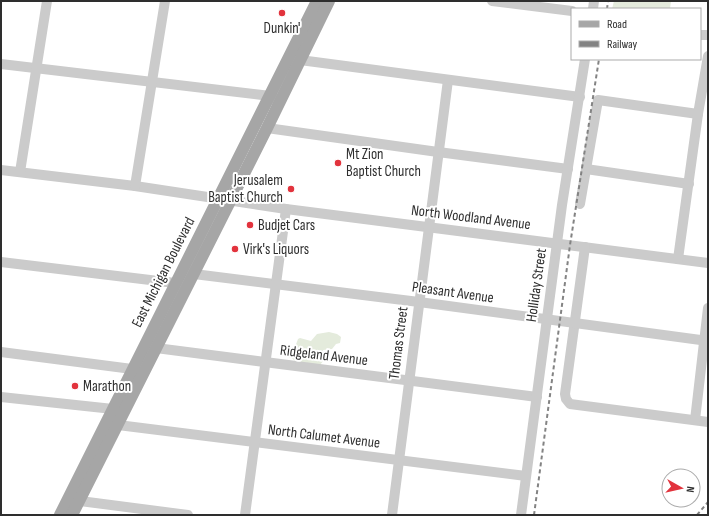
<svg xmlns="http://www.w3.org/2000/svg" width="709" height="516" font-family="'Sofia Sans Condensed',sans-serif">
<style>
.green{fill:#e4ebdc}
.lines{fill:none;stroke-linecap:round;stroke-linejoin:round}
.minor{stroke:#cbcbcb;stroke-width:10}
.major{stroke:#a6a6a6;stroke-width:12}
.rail{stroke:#838383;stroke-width:2;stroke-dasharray:4 3;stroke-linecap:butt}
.poi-dot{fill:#e2333d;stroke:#fff;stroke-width:1.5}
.labels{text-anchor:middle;stroke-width:4;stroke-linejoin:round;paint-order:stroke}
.poi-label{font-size:15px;fill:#2e2e2e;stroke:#fff;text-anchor:start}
.street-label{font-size:15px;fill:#2e2e2e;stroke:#fff}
</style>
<rect width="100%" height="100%" fill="#fff"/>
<g class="green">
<polygon points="614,1 671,1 670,9 612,9"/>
<path d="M329 332 337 334 341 337 340 343 336 344 332 349 323 350 324 360 320 365C311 365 307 362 297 363L292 358 287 357 286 353 295 347 298 339 300 338 311 341 317 334Z"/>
</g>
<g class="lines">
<g class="minor">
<polyline points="492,1 572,11"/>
<polyline points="593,9 594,1"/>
<polyline points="700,35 708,35"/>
<polyline points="300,60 580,97"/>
<polyline points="1,64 262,95 270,96 276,100"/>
<polyline points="267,128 438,152 568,169"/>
<polyline points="586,169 689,184"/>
<polyline points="1,170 135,186 286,209 708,263"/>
<polyline points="20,172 47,1"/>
<polyline points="135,186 165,1"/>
<polyline points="580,204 598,100 698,114"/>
<polyline points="585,247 565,394 566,399 570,404 708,422"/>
<polyline points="678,259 698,114 708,56"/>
<polyline points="1,262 175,283"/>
<polyline points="194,274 419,302 708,341"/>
<polyline points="156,348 537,397"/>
<polyline points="1,352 132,369 139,372"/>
<polyline points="1,397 113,409"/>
<polyline points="695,420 708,308"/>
<polyline points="118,425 526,476"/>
<polyline points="80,501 188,515"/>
<polyline points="245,515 286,209"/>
<polyline points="392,515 448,80"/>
<polyline points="521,515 562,205 585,59"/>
</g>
<g class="major">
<path d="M60 515C145 344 232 173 317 1"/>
<polyline points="72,515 267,128 329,1"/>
</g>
<g class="rail">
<polyline points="607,9 608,1"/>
<polyline points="534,515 570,245 599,59"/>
<polyline points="697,515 708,502"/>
</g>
</g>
<g class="poi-dot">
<circle cx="282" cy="13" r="4"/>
<circle cx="338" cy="163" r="4"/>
<circle cx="291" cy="189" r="4"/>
<circle cx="250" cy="225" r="4"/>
<circle cx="235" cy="249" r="4"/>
<circle cx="75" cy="386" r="4"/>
</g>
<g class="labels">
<g class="poi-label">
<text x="282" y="33" text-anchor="middle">Dunkin'</text>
<text x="346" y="159">Mt Zion<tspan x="346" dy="17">Baptist Church</tspan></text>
<text x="283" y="185" text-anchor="end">Jerusalem<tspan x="283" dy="17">Baptist Church</tspan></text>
<text x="258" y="230">Budjet Cars</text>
<text x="243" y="254">Virk's Liquors</text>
<text x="83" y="391">Marathon</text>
</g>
<g class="street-label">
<text transform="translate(471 217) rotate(7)" y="5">North Woodland Avenue</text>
<text transform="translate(163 272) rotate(-63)" y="5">East Michigan Boulevard</text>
<text transform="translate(536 285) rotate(-82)" y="5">Holliday Street</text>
<text transform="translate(453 292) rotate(8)" y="5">Pleasant Avenue</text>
<text transform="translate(398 343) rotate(-83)" y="5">Thomas Street</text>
<text transform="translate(324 355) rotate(7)" y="5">Ridgeland Avenue</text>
<text transform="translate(324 436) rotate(7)" y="5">North Calumet Avenue</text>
</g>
</g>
<rect width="709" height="516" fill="none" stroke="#2e2e2e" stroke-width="4"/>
<rect x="571" y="8" width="130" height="52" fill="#ffffff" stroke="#ababab"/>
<rect x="579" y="21" width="20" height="6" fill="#a6a6a6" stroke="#ababab"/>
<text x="607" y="28" font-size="12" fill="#2e2e2e">Road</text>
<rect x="579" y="41" width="20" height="6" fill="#838383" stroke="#ababab"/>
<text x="607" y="48" font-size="12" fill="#2e2e2e">Railway</text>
<g transform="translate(681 488) rotate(98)"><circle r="19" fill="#ffffff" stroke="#ababab"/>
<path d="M0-3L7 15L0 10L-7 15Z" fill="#e2333d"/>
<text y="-6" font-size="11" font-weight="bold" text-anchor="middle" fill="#2e2e2e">N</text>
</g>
</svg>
